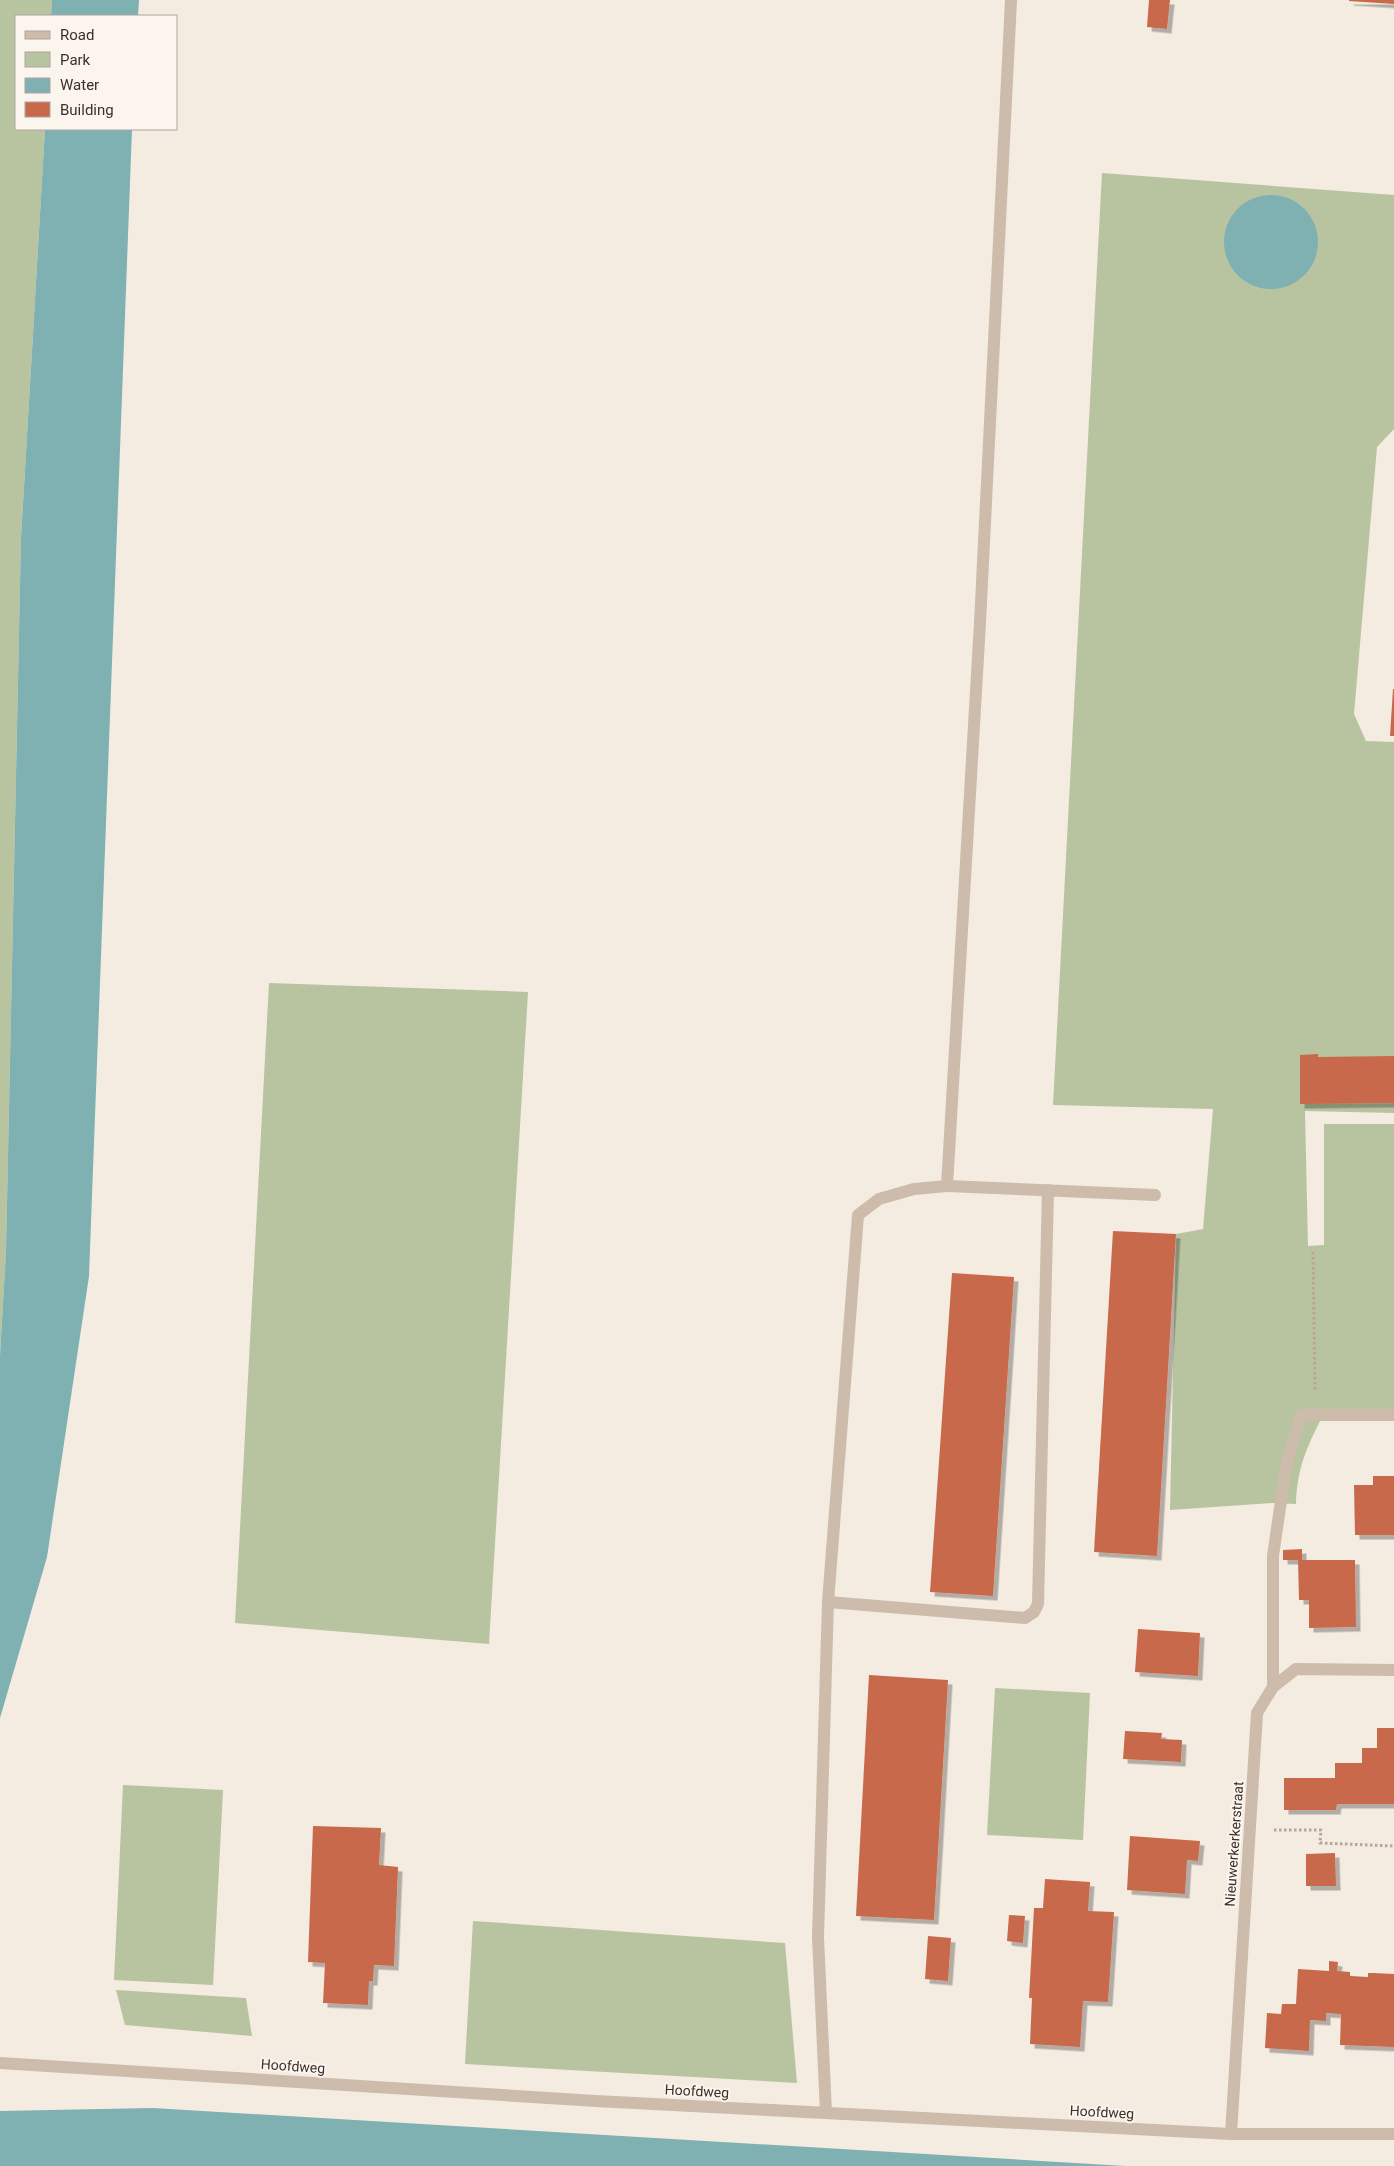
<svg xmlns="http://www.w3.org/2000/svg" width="1394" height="2166" font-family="Roboto,sans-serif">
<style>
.green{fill:#b8c4a0}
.water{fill:#7fb0b2}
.building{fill:#c8694b;filter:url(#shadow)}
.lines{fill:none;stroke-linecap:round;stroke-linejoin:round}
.path{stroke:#b9a596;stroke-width:3;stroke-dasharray:2.5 2.5;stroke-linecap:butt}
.minor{stroke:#cdbbac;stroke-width:12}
.labels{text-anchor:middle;stroke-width:4;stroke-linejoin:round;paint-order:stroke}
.street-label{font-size:14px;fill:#3b302b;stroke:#fbf5ee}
</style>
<defs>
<filter id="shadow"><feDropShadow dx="4.5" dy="4.5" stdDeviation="0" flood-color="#0004"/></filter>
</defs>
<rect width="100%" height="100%" fill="#f4ebe1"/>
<g class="green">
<polygon points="0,0 52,0 51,16 16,16 16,129 45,129 21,538 6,1251 0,1356"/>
<path d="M1102 173 1394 195V429L1377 447 1354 714 1366 741 1394 742V1113L1305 1111 1308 1246 1324 1245V1124H1394V1409H1326C1309 1443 1297 1465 1296 1504L1272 1503 1170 1510 1176 1234 1203 1229 1213 1109 1053 1105Z"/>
<polygon points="269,983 528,992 489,1644 235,1623"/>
<polygon points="995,1688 1090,1693 1083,1840 987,1835"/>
<polygon points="123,1785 223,1790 213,1985 114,1980"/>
<polygon points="473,1921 785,1943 797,2083 465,2064"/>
<polygon points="116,1990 246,1998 252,2036 125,2025"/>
</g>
<g class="water">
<polygon points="52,0 139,0 138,16 51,16"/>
<polygon points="45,129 132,129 89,1276 47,1557 0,1718 0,1356 6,1251 21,538"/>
<circle cx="1271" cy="242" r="47"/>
<polygon points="153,2108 1125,2166 0,2166 0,2111"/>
</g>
<g class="building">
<polygon points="1149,0 1170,0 1167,29 1147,27"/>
<polygon points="1349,0 1394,0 1394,4 1349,1"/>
<polygon points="1393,689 1394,689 1394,736 1390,736"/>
<polygon points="1318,1054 1318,1057 1394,1056 1394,1103 1300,1104 1300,1055"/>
<polygon points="1113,1231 1176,1234 1157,1556 1094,1552"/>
<polygon points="952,1273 1014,1277 993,1596 930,1592"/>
<polygon points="1373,1476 1394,1476 1394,1535 1355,1535 1354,1485 1373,1485"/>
<polygon points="1302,1549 1302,1560 1355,1560 1356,1627 1309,1628 1309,1600 1299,1600 1298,1560 1283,1560 1283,1550"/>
<polygon points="1138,1629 1200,1633 1198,1676 1135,1672"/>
<polygon points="869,1675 948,1680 934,1920 856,1916"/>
<polygon points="1377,1728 1394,1728 1394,1804 1337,1804 1336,1810 1284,1810 1284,1778 1335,1778 1335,1763 1362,1763 1362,1748 1377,1748"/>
<polygon points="1125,1731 1162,1733 1161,1739 1182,1740 1181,1762 1123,1759"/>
<polygon points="313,1826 381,1828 379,1865 398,1867 394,1966 374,1965 373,1981 369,1981 368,2005 323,2003 325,1963 308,1962"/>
<polygon points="1130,1836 1200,1841 1198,1861 1187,1860 1185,1894 1127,1890"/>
<polygon points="1335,1853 1336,1886 1306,1886 1306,1854"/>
<polygon points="1045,1879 1090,1882 1088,1911 1114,1912 1108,2002 1083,2001 1080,2047 1030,2044 1032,1998 1029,1998 1034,1908 1043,1908"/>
<polygon points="1009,1915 1025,1916 1023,1943 1007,1941"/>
<polygon points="928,1936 951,1938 948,1981 925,1979"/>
<polygon points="1329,1961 1338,1962 1337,1971 1350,1972 1350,1976 1368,1977 1368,1973 1373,1973 1394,1974 1394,2047 1340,2045 1341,2014 1326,2013 1326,2021 1310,2020 1309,2051 1265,2048 1267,2013 1281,2014 1282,2004 1296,2004 1298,1969 1329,1971"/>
</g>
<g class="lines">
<g class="path">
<polyline points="1313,1252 1315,1391"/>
<polyline points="1274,1830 1321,1830 1320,1843 1394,1846"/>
</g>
<g class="minor">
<polyline points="947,1186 1155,1195"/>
<polyline points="828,1602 1025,1618 1034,1612 1038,1604 1048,1190"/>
<polyline points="1273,1687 1273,1556 1286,1466 1301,1415 1394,1415"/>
<polyline points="0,2063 596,2101 1231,2134 1394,2134"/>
<polyline points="826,2113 818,1937 828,1602 858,1215 879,1199 914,1189 947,1186 980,623 1011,0"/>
<polyline points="1231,2134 1257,1713 1273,1687 1296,1669 1394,1670"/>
</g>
</g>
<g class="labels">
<g class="street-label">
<text transform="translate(1234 1844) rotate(-86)" y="5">Nieuwerkerkerstraat</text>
<text transform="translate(293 2066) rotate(4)" y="5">Hoofdweg</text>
<text transform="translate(697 2091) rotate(3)" y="5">Hoofdweg</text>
<text transform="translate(1102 2112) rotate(3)" y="5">Hoofdweg</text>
</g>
</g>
<rect x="15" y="15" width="162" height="115" fill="#fbf5ee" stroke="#aea6a0"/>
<rect x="25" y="31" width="25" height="8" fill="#cdbbac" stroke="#aea6a0"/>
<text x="60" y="40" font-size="15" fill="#3b302b">Road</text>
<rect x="25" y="52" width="25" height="15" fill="#b8c4a0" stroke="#aea6a0"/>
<text x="60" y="65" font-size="15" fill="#3b302b">Park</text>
<rect x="25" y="78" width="25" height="15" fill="#7fb0b2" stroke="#aea6a0"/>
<text x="60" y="90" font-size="15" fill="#3b302b">Water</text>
<rect x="25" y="102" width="25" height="15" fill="#c8694b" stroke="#aea6a0"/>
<text x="60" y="115" font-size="15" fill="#3b302b">Building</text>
</svg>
